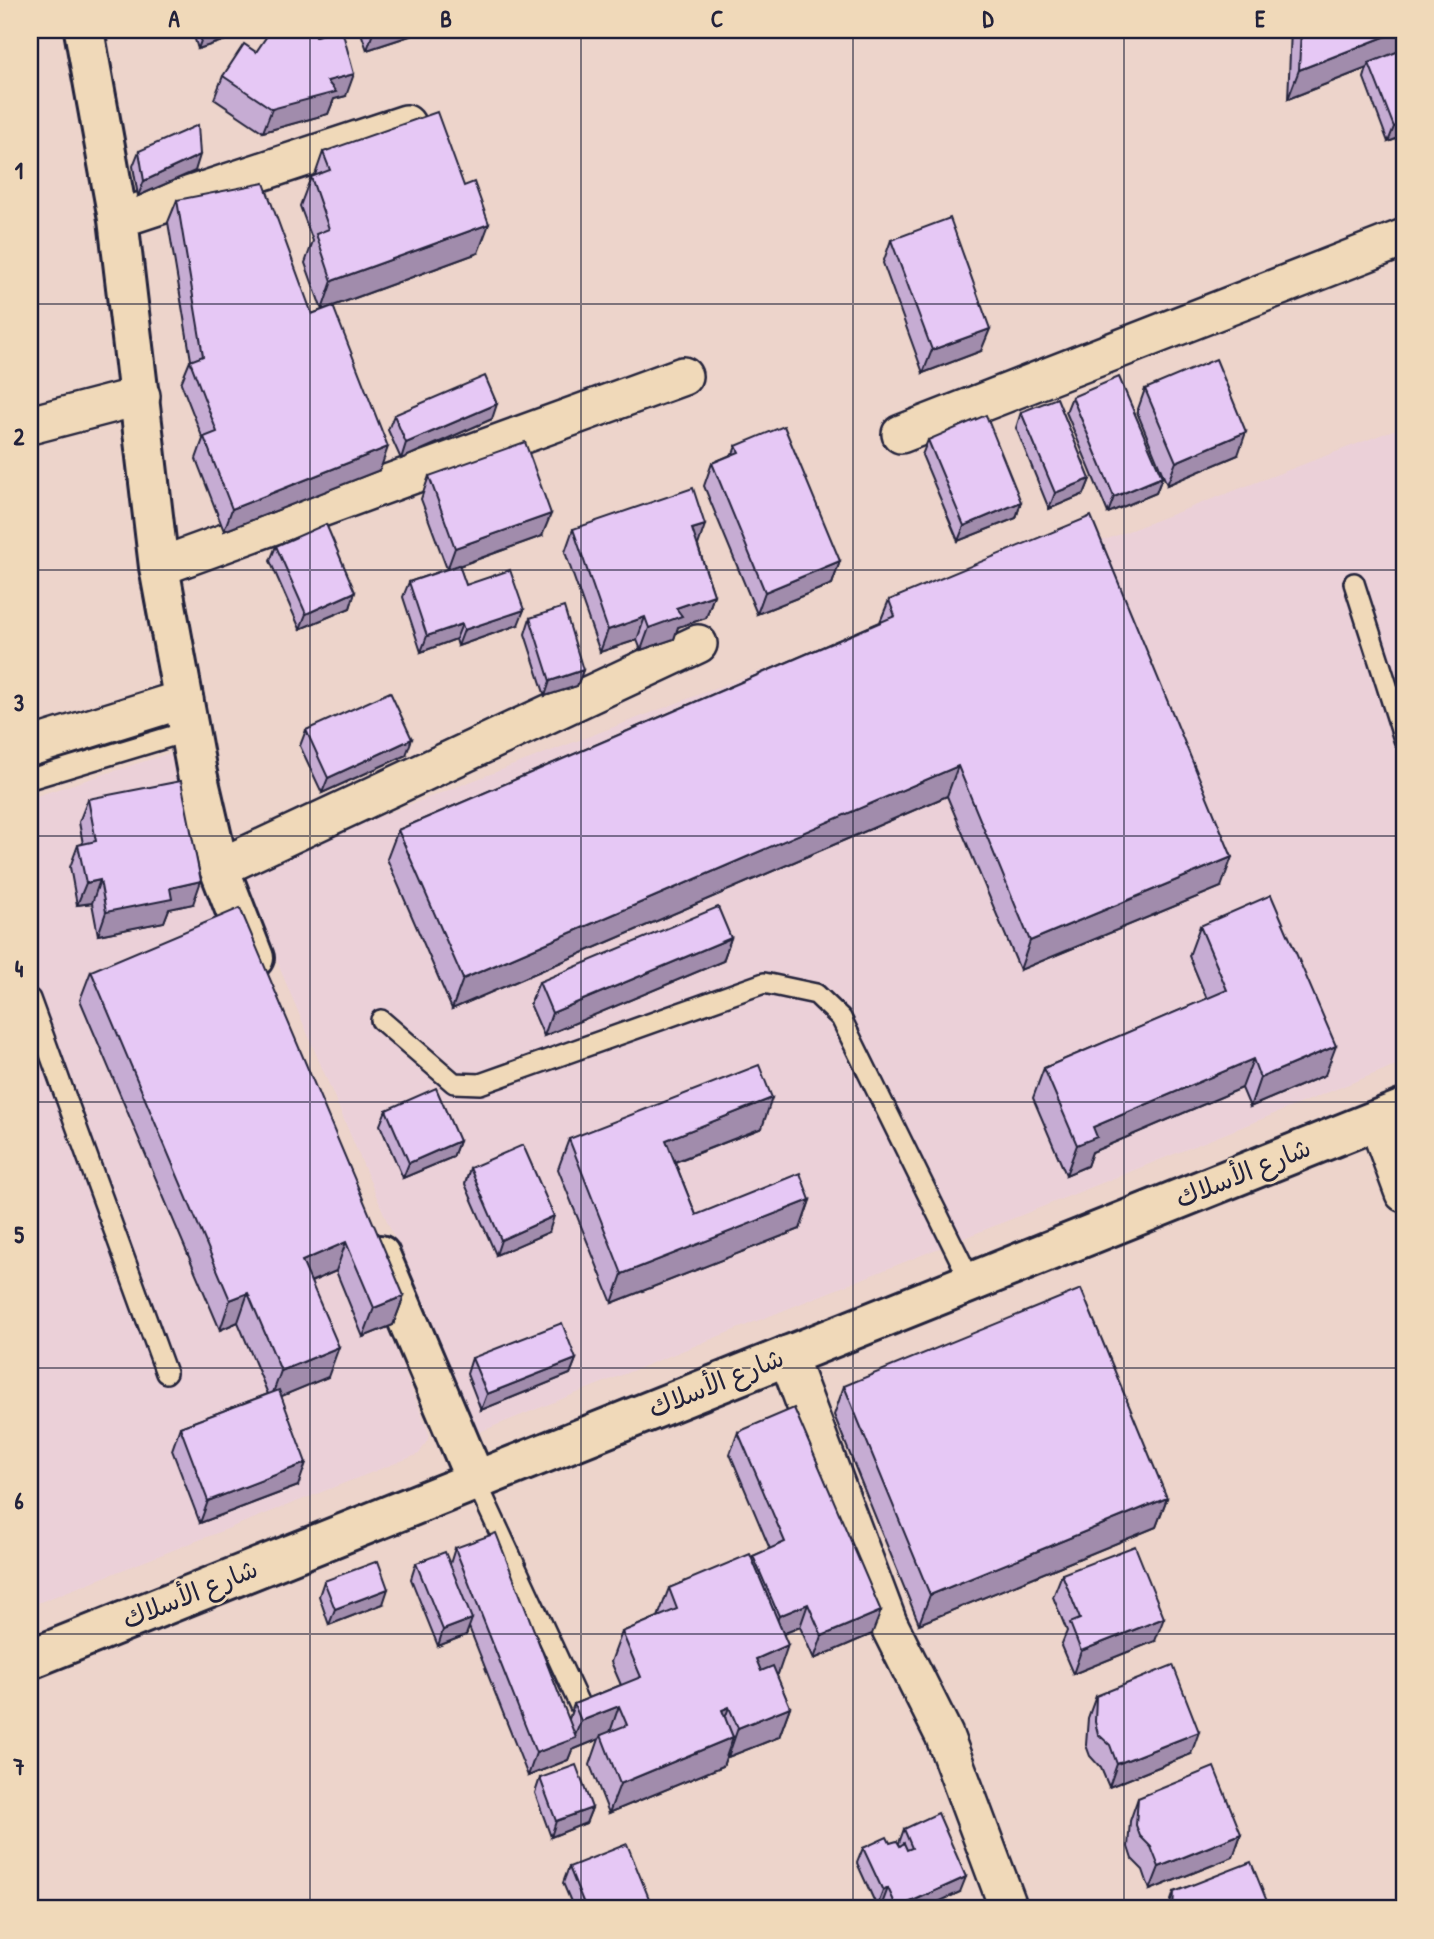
<svg xmlns="http://www.w3.org/2000/svg" width="1434" height="1939" font-family="'Patrick Hand','Playpen Sans Arabic',sans-serif">
<style>
.built{fill:#ebd0d8}
.lines{fill:none;stroke-linecap:round;stroke-linejoin:round}
.lane-casing{stroke:#22223b;stroke-width:24}
.street-casing{stroke:#22223b;stroke-width:42}
.secondary-casing{stroke:#22223b;stroke-width:44}
.lane{stroke:#f0d9b9;stroke-width:19}
.street{stroke:#f0d9b9;stroke-width:37}
.secondary{stroke:#f0d9b9;stroke-width:38}
.wall{fill:#c6acd3;stroke:#22223b;stroke-width:2}
.shaded-wall{fill:#a18cac;stroke:#22223b;stroke-width:2}
.building{fill:#e6c8f5;stroke:#22223b;stroke-width:2}
.grid{fill:none;stroke:#22223b;stroke-width:2;stroke-opacity:0.55}
.labels{text-anchor:middle;stroke-width:5;stroke-linejoin:round;paint-order:stroke}
.street-label{font-size:26px;fill:#22223b;stroke:#f0d9b9}
.neatline{fill:none;stroke:#22223b;stroke-width:2.5}
.grid-label{font-size:23px;text-anchor:middle;font-weight:bold;fill:#22223b}
</style>
<rect width="100%" height="100%" fill="#edd4cb"/>
<filter id="ink" filterUnits="userSpaceOnUse"><feTurbulence type="fractalNoise" baseFrequency=".0143" numOctaves="2"/><feDisplacementMap in="SourceGraphic" scale="14" xChannelSelector="R" yChannelSelector="G"/><feConvolveMatrix kernelMatrix="1 2 1 2 8 2 1 2 1" color-interpolation-filters="sRGB"/></filter>
<g filter="url(#ink)">
<g class="built">
<polygon points="1404,426 1404,1062 477,1433 238,870"/>
<polygon points="170,753 224,917 430,1436 419,1454 30,1606 30,798"/>
</g>
<g class="lines">
<defs>
<g id="lane">
<polyline points="1354,583 1404,739"/>
<polyline points="30,779 189,731"/>
<polyline points="30,999 166,1373"/>
<polyline points="381,1020 454,1083 480,1084 764,983 816,994 841,1018 971,1282"/>
<polyline points="475,1479 580,1706"/>
</g>
<g id="street">
<polyline points="118,219 406,124"/>
<polyline points="30,425 141,396"/>
<polyline points="901,434 1404,238"/>
<polyline points="159,567 683,376"/>
<polyline points="30,747 184,699"/>
<polyline points="219,868 698,644"/>
<polyline points="1377,1120 1404,1193"/>
<polyline points="787,1355 888,1623 944,1735 1009,1909"/>
</g>
<g id="secondary">
<polyline points="84,30 118,219 159,567 197,773 219,868 254,958"/>
<polyline points="380,1255 475,1479"/>
<polyline points="30,1659 1404,1109"/>
</g>
</defs>
<use href="#lane" class="lane-casing"/>
<use href="#street" class="street-casing"/>
<use href="#secondary" class="secondary-casing"/>
<use href="#lane" class="lane"/>
<use href="#street" class="street"/>
<use href="#secondary" class="secondary"/>
</g>
<g class="wall">
<polygon points="192,30 256,30 198,49"/>
<polygon points="360,30 428,30 367,50"/>
<polygon points="1291,30 1404,30 1404,136 1388,142 1364,78 1367,68 1288,99"/>
<polygon points="316,36 346,96 334,99 328,114 263,132 214,99 223,76 256,52"/>
<polygon points="139,151 195,171 138,196 133,166"/>
<polygon points="323,152 478,253 333,306 380,470 224,531 196,459 203,439 181,383 190,361 191,360 168,222 177,200 312,314 322,310 305,263 313,241 300,206 311,177 315,175"/>
<polygon points="891,240 981,351 923,373 883,263"/>
<polygon points="1145,389 1238,455 1167,485 1137,412"/>
<polygon points="1072,397 1162,477 1156,493 1108,513 1066,412"/>
<polygon points="1021,412 1090,479 1084,494 1049,509 1016,428"/>
<polygon points="394,415 492,419 401,459 388,430"/>
<polygon points="928,440 1021,502 1016,518 958,541 922,455"/>
<polygon points="736,446 840,561 832,584 757,614 704,486 712,463 733,454"/>
<polygon points="429,476 542,536 459,566 466,585 518,625 458,646 456,639 421,652 403,597 409,582 447,569 421,499"/>
<polygon points="573,529 698,546 714,595 706,618 678,627 674,639 641,650 637,640 600,652 565,552"/>
<polygon points="276,546 355,592 350,608 300,629 270,561"/>
<polygon points="889,600 1221,887 1020,970 947,796 452,1009 387,859 398,830 880,622"/>
<polygon points="530,618 583,670 577,686 545,696 525,634"/>
<polygon points="306,730 406,755 322,793 300,746"/>
<polygon points="88,799 193,904 169,909 164,922 98,935 92,903 77,905 70,867 78,845 83,844 79,822"/>
<polygon points="1200,926 1325,1075 1250,1107 1242,1088 1092,1152 1087,1166 1066,1175 1033,1098 1044,1068 1207,999 1189,956"/>
<polygon points="731,938 723,961 544,1036 530,1004 539,982"/>
<polygon points="91,971 404,1296 393,1325 363,1337 336,1271 311,1282 328,1377 281,1396 298,1486 200,1523 172,1450 180,1427 268,1394 238,1322 220,1330 80,1000"/>
<polygon points="386,1110 459,1141 453,1157 403,1178 380,1125"/>
<polygon points="762,1128 675,1162 696,1215 810,1200 800,1229 612,1303 558,1169 569,1139"/>
<polygon points="470,1168 549,1232 496,1255 465,1184"/>
<polygon points="472,1358 576,1359 570,1374 481,1410 467,1374"/>
<polygon points="844,1386 1167,1498 1156,1527 919,1624 834,1415"/>
<polygon points="738,1432 872,1634 814,1659 800,1627 783,1634 778,1674 776,1675 790,1707 779,1737 728,1757 727,1755 723,1766 609,1813 590,1765 599,1739 572,1750 568,1760 528,1776 469,1627 466,1635 438,1646 411,1579 416,1563 450,1564 455,1548 569,1719 574,1704 621,1685 611,1662 622,1632 658,1617 669,1588 752,1559 753,1556 770,1549 730,1454"/>
<polygon points="1062,1574 1155,1641 1073,1674 1061,1646 1067,1631 1053,1597"/>
<polygon points="324,1581 383,1604 329,1625 319,1596"/>
<polygon points="1096,1696 1191,1754 1109,1787 1101,1768 1090,1756 1086,1745 1088,1718"/>
<polygon points="540,1778 592,1808 586,1823 551,1837 535,1793"/>
<polygon points="1138,1798 1241,1834 1233,1857 1150,1890 1143,1870 1132,1859 1128,1847 1130,1821"/>
<polygon points="904,1829 960,1892 923,1909 885,1909 882,1904 877,1907 857,1863 863,1848 890,1843 899,1843"/>
<polygon points="569,1867 651,1909 574,1909 563,1883"/>
<polygon points="1174,1892 1270,1909 1168,1909"/>
</g>
<g class="shaded-wall">
<polygon points="205,30 256,30 198,49"/>
<polygon points="374,30 428,30 367,50"/>
<polygon points="1402,30 1404,30 1404,54 1369,63 1367,68 1288,99 1299,70"/>
<polygon points="354,74 346,96 334,99 328,114 263,132 272,109 327,81"/>
<polygon points="1404,123 1404,136 1388,142 1394,127"/>
<polygon points="200,155 195,171 138,196 144,181"/>
<polygon points="489,224 478,253 322,310 332,281"/>
<polygon points="990,329 981,351 923,373 932,350"/>
<polygon points="497,404 492,419 401,459 406,443"/>
<polygon points="1246,432 1238,455 1167,485 1176,462"/>
<polygon points="388,447 380,470 224,531 232,509"/>
<polygon points="1162,477 1156,493 1108,513 1114,497"/>
<polygon points="1090,479 1084,494 1049,509 1055,493"/>
<polygon points="1021,502 1016,518 958,541 964,526"/>
<polygon points="551,514 542,536 447,570 455,548"/>
<polygon points="705,525 697,548 692,529"/>
<polygon points="840,561 832,584 757,614 765,592"/>
<polygon points="355,592 350,608 300,629 306,614"/>
<polygon points="714,595 706,618 678,627 674,639 641,650 649,628 676,608"/>
<polygon points="524,610 518,625 458,646 464,630"/>
<polygon points="645,617 637,640 600,652 608,630"/>
<polygon points="462,624 456,639 421,652 427,636"/>
<polygon points="583,670 577,686 545,696 550,681"/>
<polygon points="412,739 406,755 322,793 328,778"/>
<polygon points="958,766 947,796 452,1009 463,979"/>
<polygon points="1232,857 1221,887 1020,970 1030,941"/>
<polygon points="100,880 92,903 77,905 86,883"/>
<polygon points="201,881 193,904 169,909 164,922 98,935 106,912 170,888"/>
<polygon points="731,938 723,961 544,1036 552,1013"/>
<polygon points="1336,1046 1325,1075 1250,1107 1260,1078"/>
<polygon points="1253,1059 1242,1088 1092,1152 1087,1166 1066,1175 1077,1145 1093,1127"/>
<polygon points="772,1098 762,1128 656,1169 666,1140"/>
<polygon points="459,1141 453,1157 403,1178 409,1163"/>
<polygon points="810,1200 800,1229 612,1303 622,1274"/>
<polygon points="554,1216 549,1232 496,1255 501,1240"/>
<polygon points="346,1242 336,1271 291,1290 302,1261"/>
<polygon points="248,1293 238,1322 220,1330 230,1300"/>
<polygon points="404,1296 393,1325 363,1337 374,1308"/>
<polygon points="339,1347 328,1377 270,1401 281,1371"/>
<polygon points="576,1359 570,1374 481,1410 487,1394"/>
<polygon points="306,1463 298,1486 200,1523 208,1501"/>
<polygon points="1167,1498 1156,1527 919,1624 930,1595"/>
<polygon points="388,1589 383,1604 329,1625 335,1609"/>
<polygon points="808,1604 800,1627 770,1639 779,1616"/>
<polygon points="881,1611 872,1634 814,1659 822,1636"/>
<polygon points="1164,1618 1155,1641 1073,1674 1081,1651"/>
<polygon points="472,1619 466,1635 438,1646 443,1630"/>
<polygon points="788,1645 778,1674 746,1688 756,1659"/>
<polygon points="619,1706 609,1735 601,1735 599,1739 572,1750 568,1760 528,1776 536,1753 574,1738 581,1721"/>
<polygon points="729,1707 719,1736 722,1710"/>
<polygon points="790,1707 779,1737 728,1757 738,1728"/>
<polygon points="1199,1732 1191,1754 1109,1787 1117,1764"/>
<polygon points="733,1737 723,1766 609,1813 620,1784"/>
<polygon points="592,1808 586,1823 551,1837 556,1821"/>
<polygon points="1241,1834 1233,1857 1150,1890 1159,1867"/>
<polygon points="966,1877 960,1892 923,1909 897,1909 897,1908"/>
<polygon points="888,1888 882,1904 877,1907 883,1891"/>
</g>
<g class="building">
<polygon points="271,30 314,30 316,36 338,30 342,30 354,74 327,81 336,92 272,109 223,76 244,44 256,52"/>
<polygon points="1301,30 1402,30 1299,70"/>
<polygon points="1404,49 1404,123 1394,127 1369,63"/>
<polygon points="437,112 464,186 474,182 489,224 332,281 316,234 329,229 311,177 330,170 323,152"/>
<polygon points="198,125 200,155 144,181 139,151"/>
<polygon points="264,183 312,314 333,306 388,447 232,509 204,437 217,432 190,361 203,356 177,200"/>
<polygon points="950,218 990,329 932,350 891,240"/>
<polygon points="1216,359 1246,432 1176,462 1145,389"/>
<polygon points="485,376 497,404 406,443 394,415"/>
<polygon points="1119,377 1162,477 1114,497 1072,397"/>
<polygon points="1057,398 1090,479 1055,493 1021,412"/>
<polygon points="986,415 1021,502 964,526 928,440"/>
<polygon points="784,426 840,561 765,592 712,463 739,452 736,446"/>
<polygon points="525,442 551,514 455,548 429,476"/>
<polygon points="693,488 705,525 692,529 714,595 676,608 682,616 649,628 645,617 608,630 573,529"/>
<polygon points="1091,516 1232,857 1030,941 958,766 463,979 398,830 895,616 889,600"/>
<polygon points="326,524 355,592 306,614 276,546"/>
<polygon points="459,565 466,585 510,570 524,610 464,630 462,624 427,636 409,582"/>
<polygon points="564,607 583,670 550,681 530,618"/>
<polygon points="390,692 412,739 328,778 306,730"/>
<polygon points="181,781 201,881 170,888 172,899 106,912 100,880 86,883 78,845 96,841 88,799"/>
<polygon points="1271,895 1336,1046 1260,1078 1253,1059 1093,1127 1097,1137 1077,1145 1044,1068 1227,990 1200,926"/>
<polygon points="718,907 731,938 552,1013 539,982"/>
<polygon points="240,908 404,1296 374,1308 346,1242 302,1261 339,1347 281,1371 248,1293 230,1300 91,971"/>
<polygon points="759,1065 772,1098 666,1140 696,1215 800,1173 810,1200 622,1274 569,1139"/>
<polygon points="436,1088 459,1141 409,1163 386,1110"/>
<polygon points="523,1145 554,1216 501,1240 470,1168"/>
<polygon points="1081,1289 1167,1498 930,1595 844,1386"/>
<polygon points="562,1323 576,1359 487,1394 472,1358"/>
<polygon points="279,1390 306,1463 208,1501 180,1427"/>
<polygon points="794,1408 881,1611 822,1636 808,1604 779,1616 753,1556 785,1542 738,1432"/>
<polygon points="496,1533 576,1738 536,1753 455,1548"/>
<polygon points="1135,1546 1164,1618 1081,1651 1070,1623 1080,1619 1062,1574"/>
<polygon points="445,1552 472,1619 443,1630 416,1563"/>
<polygon points="750,1554 788,1645 756,1659 761,1671 773,1666 790,1707 738,1728 729,1707 722,1710 733,1737 620,1784 601,1735 627,1725 619,1706 581,1721 574,1704 641,1677 622,1632 677,1609 669,1588"/>
<polygon points="378,1561 388,1589 335,1609 324,1581"/>
<polygon points="1173,1665 1199,1732 1117,1764 1110,1745 1098,1734 1095,1722 1096,1696"/>
<polygon points="576,1765 592,1808 556,1821 540,1778"/>
<polygon points="1214,1767 1241,1834 1159,1867 1151,1847 1140,1836 1136,1825 1138,1798"/>
<polygon points="938,1813 966,1877 897,1908 888,1888 883,1891 863,1848 887,1837 890,1843 897,1841 900,1846 904,1843 907,1850 912,1848 904,1829"/>
<polygon points="627,1844 652,1906 645,1909 586,1909 569,1867"/>
<polygon points="1251,1862 1270,1909 1173,1909 1174,1892"/>
</g>
</g>
<path class="grid" d="M310 30V1909M581 30V1909M853 30V1909M1124 30V1909M30 304H1404M30 570H1404M30 836H1404M30 1102H1404M30 1368H1404M30 1634H1404"/>
<g class="labels">
<g class="street-label">
<text transform="translate(1243 1173) rotate(-22)" y="9">شارع الأسلاك</text>
<text transform="translate(716 1383) rotate(-22)" y="9">شارع الأسلاك</text>
<text transform="translate(190 1594) rotate(-22)" y="9">شارع الأسلاك</text>
</g>
</g>
<rect width="1434" height="1939" fill="none" stroke="#f0d9b9" stroke-width="77"/>
<rect x="38" y="38" width="1358" height="1862" class="neatline"/>
<g class="grid-label">
<text x="174" y="27">A</text>
<text x="446" y="27">B</text>
<text x="717" y="27">C</text>
<text x="988" y="27">D</text>
<text x="1260" y="27">E</text>
<text x="19" y="179">1</text>
<text x="19" y="445">2</text>
<text x="19" y="711">3</text>
<text x="19" y="977">4</text>
<text x="19" y="1243">5</text>
<text x="19" y="1509">6</text>
<text x="19" y="1775">7</text>
</g>
</svg>
